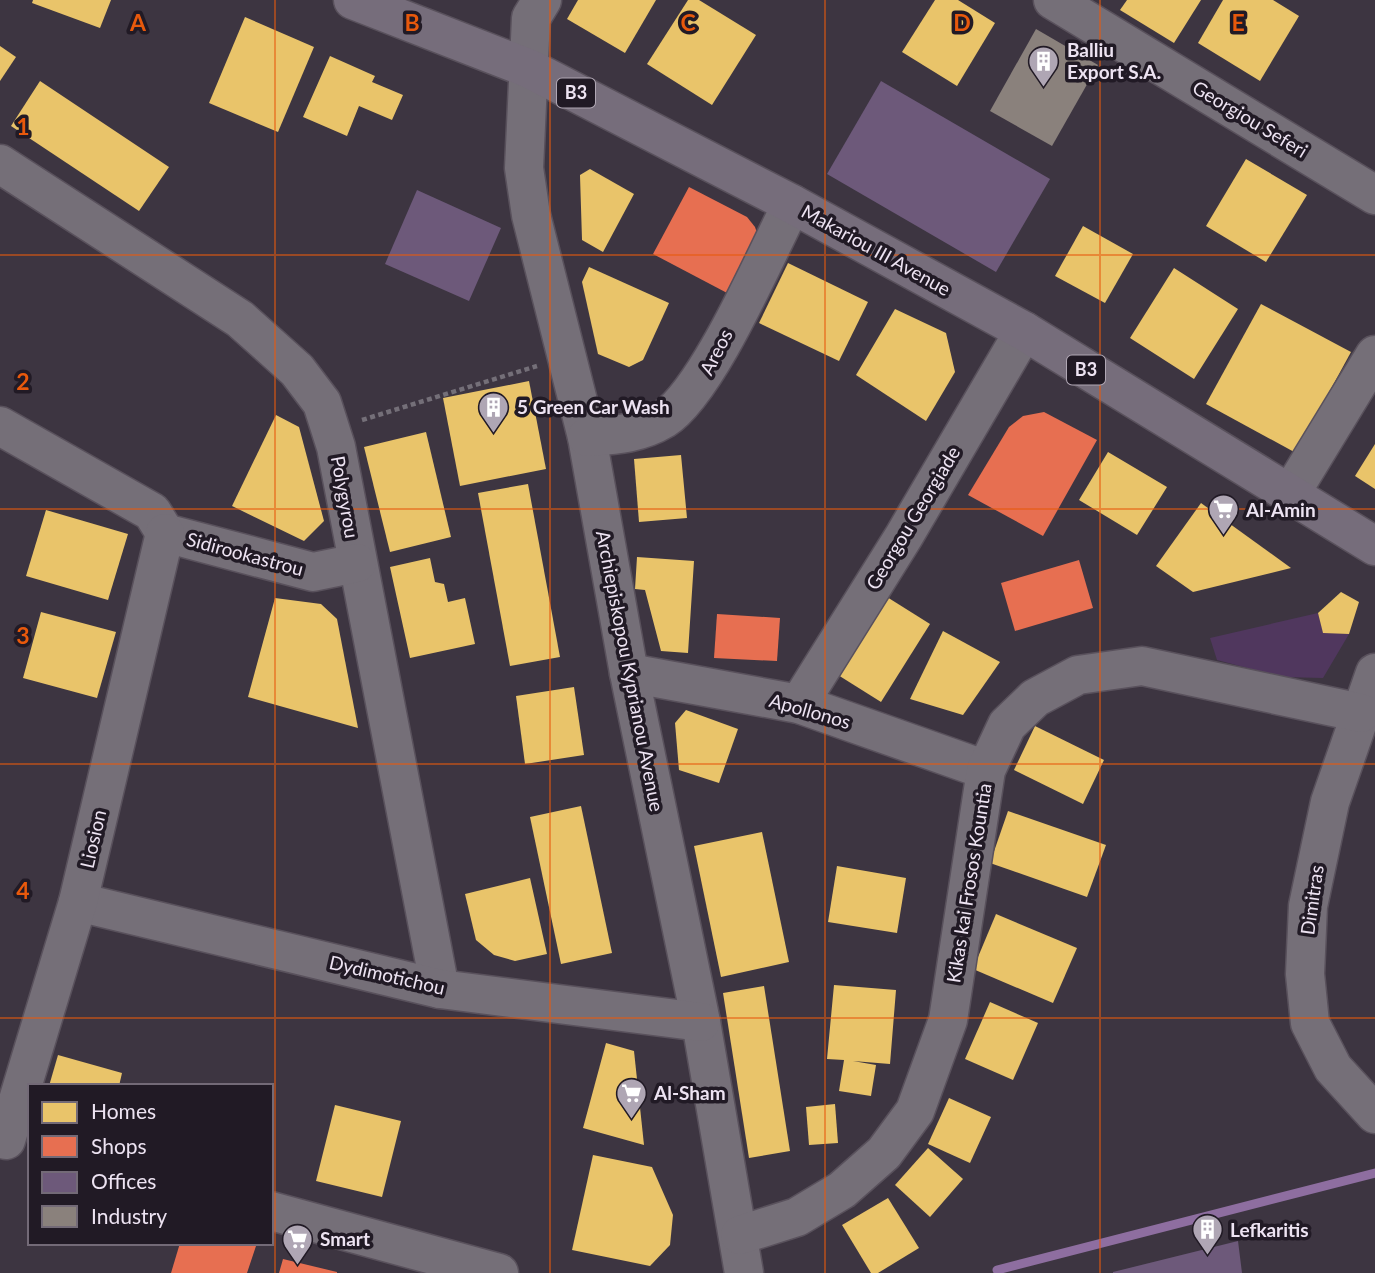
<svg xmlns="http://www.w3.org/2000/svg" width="1375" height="1273" font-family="Lato,sans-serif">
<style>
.green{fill:#50375e}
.homes{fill:#e9c46a}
.shops{fill:#e76f51}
.offices{fill:#6d597a}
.industry{fill:#8a817c}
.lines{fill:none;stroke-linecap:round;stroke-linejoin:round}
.stream{stroke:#8e6ea0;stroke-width:9}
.minor-casing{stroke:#59515c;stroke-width:41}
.major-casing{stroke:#59515c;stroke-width:41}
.path{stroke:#746f78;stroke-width:4.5;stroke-dasharray:5 3.5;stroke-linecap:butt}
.minor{stroke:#756f78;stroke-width:38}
.major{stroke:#766d7b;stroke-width:38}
.grid{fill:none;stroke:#e8590c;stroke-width:2;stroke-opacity:0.55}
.labels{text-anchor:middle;stroke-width:7;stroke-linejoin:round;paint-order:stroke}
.shield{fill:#211a25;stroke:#b0a7b4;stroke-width:2}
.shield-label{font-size:18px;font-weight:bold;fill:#ede3f2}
.poi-label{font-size:19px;font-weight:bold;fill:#ede3f2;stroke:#211a25;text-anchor:start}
.street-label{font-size:19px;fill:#ede3f2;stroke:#211a25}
.grid-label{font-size:23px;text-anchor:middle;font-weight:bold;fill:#e8590c;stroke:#211a25;stroke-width:7;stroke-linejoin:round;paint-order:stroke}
</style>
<rect width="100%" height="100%" fill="#3d3541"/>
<polygon class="green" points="1318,613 1323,632 1349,634 1323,678 1282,677 1217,660 1210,638"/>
<g class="homes">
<polygon points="33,0 111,0 100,28 32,3"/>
<polygon points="578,0 656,0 625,53 567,19"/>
<polygon points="688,0 699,0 756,35 712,105 647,64"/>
<polygon points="935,0 958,0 995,23 957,86 902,52"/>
<polygon points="1127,0 1201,0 1174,43 1120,10"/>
<polygon points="1223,0 1273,0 1299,16 1260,81 1198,43"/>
<polygon points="245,17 314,47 278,132 209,103"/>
<polygon points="0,46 16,57 0,81"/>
<polygon points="330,56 375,76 372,82 403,95 392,120 359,106 347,136 303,117"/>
<polygon points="40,81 169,167 139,211 11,126"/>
<polygon points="1246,159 1307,195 1266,262 1206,226"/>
<polygon points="590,169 634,194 603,252 582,240 580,175"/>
<polygon points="1083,226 1133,254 1105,303 1055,276"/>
<polygon points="788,263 868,302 839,361 759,323"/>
<polygon points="589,267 669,303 643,360 629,367 598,354 582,282"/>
<polygon points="1174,268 1238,309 1194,379 1130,338"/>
<polygon points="1261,304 1351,352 1296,453 1206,404"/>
<polygon points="895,309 946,333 955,372 926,421 856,375"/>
<polygon points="529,381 546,469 460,486 443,398"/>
<polygon points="276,415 299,427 324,521 304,541 232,506"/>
<polygon points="426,432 451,537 390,552 364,447"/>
<polygon points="1375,444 1375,489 1355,476"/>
<polygon points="1108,452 1167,487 1137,535 1079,500"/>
<polygon points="681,455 687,518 639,522 634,459"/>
<polygon points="528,484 560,657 510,666 478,493"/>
<polygon points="1201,503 1291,568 1193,592 1156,566"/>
<polygon points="46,510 128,534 108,600 26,576"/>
<polygon points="637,557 694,561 688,653 661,651 645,590 635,589"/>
<polygon points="430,558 435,582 444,584 448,602 465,598 475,644 410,658 390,567"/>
<polygon points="1341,592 1359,602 1349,634 1323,633 1318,613"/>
<polygon points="887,597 930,624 881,702 838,675"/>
<polygon points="275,598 321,604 337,619 358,728 248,697"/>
<polygon points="41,612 116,632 97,698 23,678"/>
<polygon points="943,631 1000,662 963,715 910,699"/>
<polygon points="574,687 584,755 525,764 516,696"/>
<polygon points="686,710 738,729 719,783 679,770 675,723"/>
<polygon points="1035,726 1104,760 1083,804 1014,770"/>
<polygon points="581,806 612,953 561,964 530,817"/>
<polygon points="1008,811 1106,845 1087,897 990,863"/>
<polygon points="762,832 789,962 721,977 694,846"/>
<polygon points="837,866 906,878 897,933 828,922"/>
<polygon points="530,878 547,954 515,961 494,955 476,940 465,894"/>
<polygon points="996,914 1077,948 1053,1003 973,969"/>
<polygon points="834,985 896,990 890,1064 853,1061 876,1065 871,1096 839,1091 844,1060 827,1059"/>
<polygon points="764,986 790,1151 749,1158 723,993"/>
<polygon points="990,1002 1038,1023 1013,1080 965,1059"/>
<polygon points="606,1043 634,1051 644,1145 583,1128"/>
<polygon points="58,1055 122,1073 119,1086 49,1086"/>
<polygon points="949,1098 991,1117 970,1163 928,1144"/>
<polygon points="835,1104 838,1143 809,1145 806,1107"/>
<polygon points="335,1105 401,1121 382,1197 316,1181"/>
<polygon points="928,1148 963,1179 930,1217 895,1185"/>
<polygon points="593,1155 652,1167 673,1215 670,1245 650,1266 572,1250"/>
<polygon points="888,1198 919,1248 878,1273 871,1273 842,1225"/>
</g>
<g class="shops">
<polygon points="689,187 747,217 755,227 757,233 729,294 653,254"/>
<polygon points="1044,412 1097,440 1043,536 968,495 1009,427 1023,416"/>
<polygon points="1079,560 1093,608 1015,631 1001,583"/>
<polygon points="717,614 780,618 777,661 714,658"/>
<polygon points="180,1243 246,1243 256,1246 247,1273 171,1273"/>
<polygon points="283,1259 337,1272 337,1273 279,1273"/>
</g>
<g class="offices">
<polygon points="881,81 1050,179 996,272 827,174"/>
<polygon points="417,190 501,228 469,301 385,264"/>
<polygon points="1238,1241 1242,1273 1113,1273 1113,1272"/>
</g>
<polygon class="industry" points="1036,29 1098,65 1052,146 990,111"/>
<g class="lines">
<polyline class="stream" points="997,1270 1375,1173"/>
<defs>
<g id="minor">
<polyline points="542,0 531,18 524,168 531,215 587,437 629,673 701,1022 744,1273"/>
<polyline points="1053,0 1375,195"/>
<polyline points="0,164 240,319 297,370 322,403 336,447 440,989"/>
<polyline points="0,426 152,512 165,533 313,572 357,563"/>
<path d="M587 437C616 435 639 434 664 419 708 391 766 254 792 204"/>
<polyline points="1289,496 1375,355"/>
<polyline points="629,673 799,704 986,770"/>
<polyline points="1375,673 1330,802 1308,906 1305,974 1310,1023 1333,1068 1375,1114"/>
<polyline points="799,704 904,536 1024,331"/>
<polyline points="78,902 440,989 701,1022"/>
<polyline points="6,1140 78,902 165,533"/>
<polyline points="271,1211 499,1273"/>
<polyline points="740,1235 797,1217 842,1190 884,1153 915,1111 948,1020 986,770 1007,725 1035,698 1078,675 1142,666 1361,713"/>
</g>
<polyline id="major" points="353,0 530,69 792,204 1024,331 1375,546"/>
</defs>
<use href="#minor" class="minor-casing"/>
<use href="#major" class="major-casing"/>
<polyline class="path" points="362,420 537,366"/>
<use href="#minor" class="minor"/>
<use href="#major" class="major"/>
</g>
<path class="grid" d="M275 0V1273M550 0V1273M825 0V1273M1100 0V1273M0 255H1375M0 509H1375M0 764H1375M0 1018H1375"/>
<defs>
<symbol id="building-pin" viewBox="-11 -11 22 30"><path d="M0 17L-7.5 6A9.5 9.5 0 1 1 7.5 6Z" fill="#afa6b4" stroke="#211a25"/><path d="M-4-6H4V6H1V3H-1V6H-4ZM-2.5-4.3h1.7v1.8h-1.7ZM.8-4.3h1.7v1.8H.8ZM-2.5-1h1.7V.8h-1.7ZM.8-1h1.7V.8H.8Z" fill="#fff"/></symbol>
<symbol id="supermarket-pin" viewBox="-11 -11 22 30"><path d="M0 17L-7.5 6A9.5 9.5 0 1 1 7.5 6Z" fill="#afa6b4" stroke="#211a25"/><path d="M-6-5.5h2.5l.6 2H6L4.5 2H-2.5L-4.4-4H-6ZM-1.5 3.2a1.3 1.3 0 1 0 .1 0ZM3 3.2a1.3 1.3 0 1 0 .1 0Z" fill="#fff"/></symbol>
</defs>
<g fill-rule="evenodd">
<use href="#building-pin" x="1026" y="44" width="35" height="47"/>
<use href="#building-pin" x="476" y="390" width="35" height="47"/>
<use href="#supermarket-pin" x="1206" y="492" width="35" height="47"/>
<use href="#supermarket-pin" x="614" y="1076" width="35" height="47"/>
<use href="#building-pin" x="1190" y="1212" width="35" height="47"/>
<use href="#supermarket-pin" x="280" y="1222" width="35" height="47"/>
</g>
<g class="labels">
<g class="shield">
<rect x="557" y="78.5" width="38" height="29" rx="5"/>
<rect x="1067" y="355.5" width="38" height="29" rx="5"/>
</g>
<g class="shield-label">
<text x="576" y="99">B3</text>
<text x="1086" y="376">B3</text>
</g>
<g class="poi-label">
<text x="1067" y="57">Balliu<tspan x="1067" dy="22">Export S.A.</tspan></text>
<text x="517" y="414">5 Green Car Wash</text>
<text x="1246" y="517">Al-Amin</text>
<text x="654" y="1100">Al-Sham</text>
<text x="1230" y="1237">Lefkaritis</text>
<text x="320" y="1246">Smart</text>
</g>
<g class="street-label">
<text transform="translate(1250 119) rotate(31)" y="7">Georgiou Seferi</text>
<text transform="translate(876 250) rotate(29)" y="7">Makariou III Avenue</text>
<text transform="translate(716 352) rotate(-63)" y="7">Areos</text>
<text transform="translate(345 497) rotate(80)" y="7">Polygyrou</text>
<text transform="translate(913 518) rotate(-59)" y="7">Georgou Georgiade</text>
<text transform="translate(245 554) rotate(15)" y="7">Sidirookastrou</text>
<text transform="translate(630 671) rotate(79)" y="7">Archiepiskopou Kyprianou Avenue</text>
<text transform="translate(810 711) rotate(16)" y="7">Apollonos</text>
<text transform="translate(93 839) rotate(-77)" y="7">Liosion</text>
<text transform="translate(969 883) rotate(-81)" y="7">Kikas kai Frosos Kountia</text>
<text transform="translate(1312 900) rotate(-82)" y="7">Dimitras</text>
<text transform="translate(387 975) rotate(13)" y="7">Dydimotichou</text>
</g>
</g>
<g class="grid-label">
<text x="138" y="31">A</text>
<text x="412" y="31">B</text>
<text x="688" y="31">C</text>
<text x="962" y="31">D</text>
<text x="1238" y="31">E</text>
<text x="23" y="135">1</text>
<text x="23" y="390">2</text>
<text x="23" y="644">3</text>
<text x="23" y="899">4</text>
</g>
<rect x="28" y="1084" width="245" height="161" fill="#211a25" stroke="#736a77" stroke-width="2"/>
<rect x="42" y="1102" width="35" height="21" fill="#e9c46a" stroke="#736a77" stroke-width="2"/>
<text x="91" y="1119" font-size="21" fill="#ede3f2">Homes</text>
<rect x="42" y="1136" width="35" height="21" fill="#e76f51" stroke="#736a77" stroke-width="2"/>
<text x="91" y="1154" font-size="21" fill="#ede3f2">Shops</text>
<rect x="42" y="1172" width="35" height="21" fill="#6d597a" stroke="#736a77" stroke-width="2"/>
<text x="91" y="1189" font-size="21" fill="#ede3f2">Offices</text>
<rect x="42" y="1206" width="35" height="21" fill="#8a817c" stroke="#736a77" stroke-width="2"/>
<text x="91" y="1224" font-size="21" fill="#ede3f2">Industry</text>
</svg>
